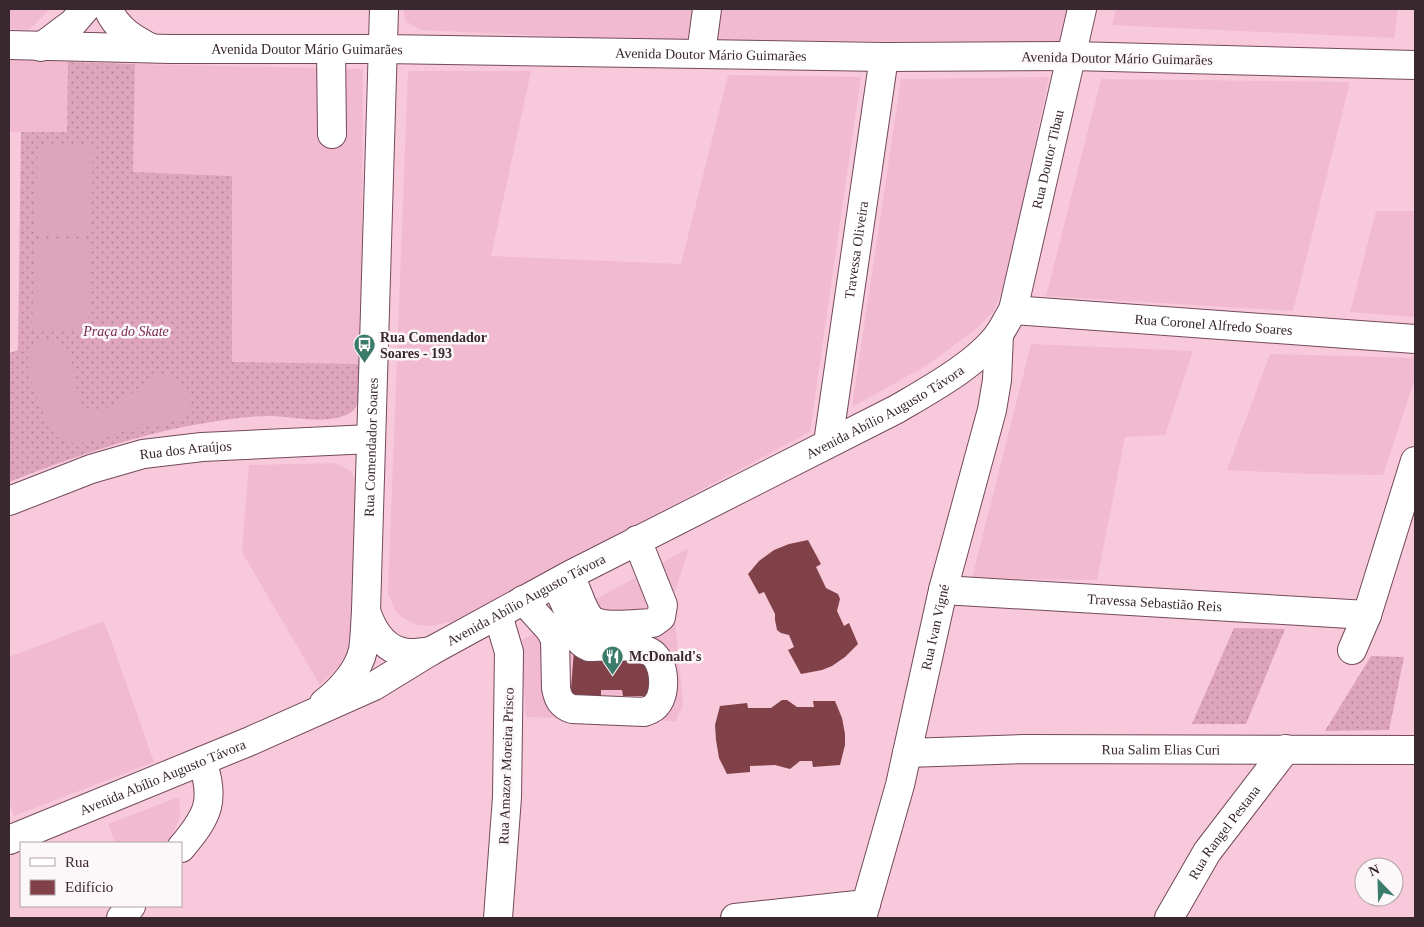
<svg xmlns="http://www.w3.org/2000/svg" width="1424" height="927" font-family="'Times New Roman',serif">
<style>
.built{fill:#f2bad0}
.grass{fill:url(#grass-dots)}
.pitch{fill:#dea4bb}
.building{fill:#804149}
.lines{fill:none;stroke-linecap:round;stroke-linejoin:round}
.minor-casing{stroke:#724a5a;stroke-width:30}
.major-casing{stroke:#724a5a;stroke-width:30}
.minor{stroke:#fff;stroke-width:28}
.major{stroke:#fff;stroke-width:28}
.labels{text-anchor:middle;stroke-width:5;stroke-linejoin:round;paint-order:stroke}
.street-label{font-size:14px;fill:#3a282f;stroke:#fcf7f9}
.park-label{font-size:14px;font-style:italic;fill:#7b2c52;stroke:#fcf7f9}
.poi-label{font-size:14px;font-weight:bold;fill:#3a282f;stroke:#fcf7f9;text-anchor:start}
</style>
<defs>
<pattern id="grass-dots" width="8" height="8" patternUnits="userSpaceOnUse" patternTransform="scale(1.25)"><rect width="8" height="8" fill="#dea4bb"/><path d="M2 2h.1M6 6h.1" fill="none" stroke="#b58698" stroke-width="1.8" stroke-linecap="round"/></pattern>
</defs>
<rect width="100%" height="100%" fill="#f8c8db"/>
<g class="built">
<polygon points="9,9 50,9 29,30 9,29"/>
<polygon points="403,9 693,9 687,42 420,30 406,21"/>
<polygon points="718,9 1067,9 1060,42 713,40"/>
<polygon points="1116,9 1398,9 1394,38 1112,25"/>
<polygon points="9,58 68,62 67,133 9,132"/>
<polygon points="135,64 363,69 361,364 232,362 232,176 133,172"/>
<polygon points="408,71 531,71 491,256 681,264 728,75 861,77 810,432 454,621 432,626 417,625 403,618 395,610 388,593"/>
<polygon points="1049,77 1005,286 993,312 974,331 924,367 852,407 901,79"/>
<polygon points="1101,79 1350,82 1293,311 1046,296"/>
<polygon points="1376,211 1415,211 1415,317 1350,312"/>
<polygon points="1031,344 1193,351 1165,435 1125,437 1097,580 972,578"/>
<polygon points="1270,354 1415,358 1415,378 1383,475 1310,474 1227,470"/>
<polygon points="334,463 350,470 356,480 353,621 352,645 337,668 320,685 242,552 249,465"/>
<polygon points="689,548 673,598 683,705 676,721 526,717 520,641"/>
<polygon points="104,621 154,762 14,816 9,802 9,657"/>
<polygon points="179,797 180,816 173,834 165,843 115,843 108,824"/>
</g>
<g class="grass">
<path d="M68 62 135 64 133 172 232 176V362L361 364C360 379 365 404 350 413 329 425 294 417 271 416 254 416 235 418 218 421 146 431 76 456 9 482V353L18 350 21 132H67Z"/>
<polygon points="1234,628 1285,629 1246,724 1192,724"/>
<polygon points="1371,656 1404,657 1389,730 1325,731"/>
</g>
<g class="pitch">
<polygon points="38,144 93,144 91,235 35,234"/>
<polygon points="35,239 90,239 88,330 32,329"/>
<path d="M38 341C43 341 49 341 54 342 82 349 68 403 90 409 112 415 136 387 154 378 159 376 164 375 169 374 182 381 197 394 188 410 185 413 181 419 177 420 165 425 149 424 136 428 118 432 79 450 62 440 50 434 43 413 39 401 31 381 24 368 30 346Z"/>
</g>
<g class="building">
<polygon points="808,540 821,564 816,567 826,588 838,594 840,599 837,611 844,626 849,623 858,644 845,657 832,666 822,670 801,674 788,650 794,647 789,635 781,633 777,630 775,620 775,614 764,592 759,594 748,574 759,561 774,550 789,544"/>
<polygon points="574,651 650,658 660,687 649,687 648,696 623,696 622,690 601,690 601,702 570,701"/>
<polygon points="782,700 787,700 797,707 814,707 813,701 835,701 842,718 845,734 845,745 840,765 813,767 812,761 800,761 790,769 775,765 750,766 750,772 727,774 719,758 716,740 715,725 720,706 747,703 748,708 771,708"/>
</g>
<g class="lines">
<defs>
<g id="minor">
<polyline points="331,50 332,134"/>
<polyline points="701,54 707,9"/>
<polyline points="1072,56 1415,65"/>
<path id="s1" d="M828 443 884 57"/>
<path id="s2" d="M9 501 91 469 143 454 202 447 371 439"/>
<path d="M574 585C579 595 582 608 589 617 598 630 638 623 653 623L661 617 663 605 637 540"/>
<path id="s3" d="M943 590 1367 615"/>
<path d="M523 600 550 630 555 639 556 688C558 699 561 705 572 709L644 712C649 710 654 709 657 704 667 692 665 660 650 652 633 643 608 647 589 647 574 641 573 627 569 613 565 603 560 593 556 583"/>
<polyline points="498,615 509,652 507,797 498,918"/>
<polyline points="1352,650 1367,615 1415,461"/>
<path id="s4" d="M907 753 1024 749 1415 750"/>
<path d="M181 848C208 816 216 801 202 761"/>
<polyline points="121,918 131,906"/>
<polyline points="735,918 866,904"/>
<path id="s5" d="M862 918 900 785 943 590 992 410 997 380 999 334"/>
<path id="s6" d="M1169 918 1207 852 1286 749"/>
</g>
<g id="major">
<path d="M108 9C117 29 132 38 151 48"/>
<path id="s7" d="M9 45 171 49H383L884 57 1072 56"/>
<polyline points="41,47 73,23 85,9"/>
<path id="s8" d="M1013 310 1415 339"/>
<path d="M366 611C373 632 386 653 411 653 417 653 425 652 431 651"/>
<path id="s9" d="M324 703C340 691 359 670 363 650 365 638 365 624 366 611L384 9"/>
<path id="s10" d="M9 840 248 742 374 686 431 651 570 575 897 409C929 390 977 364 999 334 1004 327 1008 318 1013 310L1082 9"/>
</g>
</defs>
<use href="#minor" class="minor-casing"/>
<use href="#major" class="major-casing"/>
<use href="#minor" class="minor"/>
<use href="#major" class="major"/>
</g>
<defs>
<symbol id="bus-pin" viewBox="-11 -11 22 30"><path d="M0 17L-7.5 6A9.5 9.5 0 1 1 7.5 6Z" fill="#3b7b69" stroke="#fcf7f9"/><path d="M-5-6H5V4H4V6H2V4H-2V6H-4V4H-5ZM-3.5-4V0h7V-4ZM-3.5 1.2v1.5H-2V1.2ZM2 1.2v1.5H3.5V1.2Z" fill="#fff"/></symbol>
<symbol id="restaurant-pin" viewBox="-11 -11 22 30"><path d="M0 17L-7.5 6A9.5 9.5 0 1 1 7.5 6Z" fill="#3b7b69" stroke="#fcf7f9"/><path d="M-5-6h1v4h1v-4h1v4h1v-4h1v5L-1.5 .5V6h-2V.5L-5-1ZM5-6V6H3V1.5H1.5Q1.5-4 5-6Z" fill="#fff"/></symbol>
</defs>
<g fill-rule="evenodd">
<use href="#bus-pin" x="352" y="332" width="25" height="34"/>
<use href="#restaurant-pin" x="600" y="644" width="25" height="34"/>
</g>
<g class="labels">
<g class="street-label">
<text dy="5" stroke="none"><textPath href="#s7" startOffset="298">Avenida Doutor Mário Guimarães</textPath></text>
<text dy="5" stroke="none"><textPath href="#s7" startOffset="702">Avenida Doutor Mário Guimarães</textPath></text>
<text transform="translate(1117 58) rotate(1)" y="5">Avenida Doutor Mário Guimarães</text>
<text dy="5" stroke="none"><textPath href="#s10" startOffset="1298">Rua Doutor Tibau</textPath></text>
<text dy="5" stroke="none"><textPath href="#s1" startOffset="195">Travessa Oliveira</textPath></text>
<text dy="5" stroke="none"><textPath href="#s8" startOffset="201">Rua Coronel Alfredo Soares</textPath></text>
<text dy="5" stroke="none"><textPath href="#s10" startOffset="976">Avenida Abílio Augusto Távora</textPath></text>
<text dy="5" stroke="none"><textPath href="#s9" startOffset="270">Rua Comendador Soares</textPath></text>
<text dy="5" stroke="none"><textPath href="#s2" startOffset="185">Rua dos Araújos</textPath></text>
<text dy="5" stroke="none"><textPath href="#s10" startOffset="571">Avenida Abílio Augusto Távora</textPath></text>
<text dy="5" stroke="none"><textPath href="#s3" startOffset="212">Travessa Sebastião Reis</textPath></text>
<text dy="5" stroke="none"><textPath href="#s5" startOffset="300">Rua Ivan Vigné</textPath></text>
<text dy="5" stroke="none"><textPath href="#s4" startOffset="254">Rua Salim Elias Curi</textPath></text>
<text transform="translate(506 766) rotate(-88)" y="5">Rua Amazor Moreira Prisco</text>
<text dy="5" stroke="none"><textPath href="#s10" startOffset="166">Avenida Abílio Augusto Távora</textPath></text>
<text dy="5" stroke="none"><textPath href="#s6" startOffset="102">Rua Rangel Pestana</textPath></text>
</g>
<g class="park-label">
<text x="126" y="336">Praça do Skate</text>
</g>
<g class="poi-label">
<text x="380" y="342">Rua Comendador<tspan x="380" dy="16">Soares - 193</tspan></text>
<text x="629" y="661">McDonald's</text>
</g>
</g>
<rect width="1424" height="927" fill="none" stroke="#3a282f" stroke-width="20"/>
<rect x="20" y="842" width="162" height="65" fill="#fcf7f9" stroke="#aea4a8"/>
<rect x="30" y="858" width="25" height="8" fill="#ffffff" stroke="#aea4a8"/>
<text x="65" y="867" font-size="15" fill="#3a282f">Rua</text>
<rect x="30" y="880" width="25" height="15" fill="#804149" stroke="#aea4a8"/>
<text x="65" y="892" font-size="15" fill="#3a282f">Edifício</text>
<g transform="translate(1379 882) rotate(337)"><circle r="24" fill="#fcf7f9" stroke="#aea4a8"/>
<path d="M0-4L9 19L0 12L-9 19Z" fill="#3b7b69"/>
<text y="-8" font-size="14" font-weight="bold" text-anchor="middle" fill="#3a282f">N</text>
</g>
</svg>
